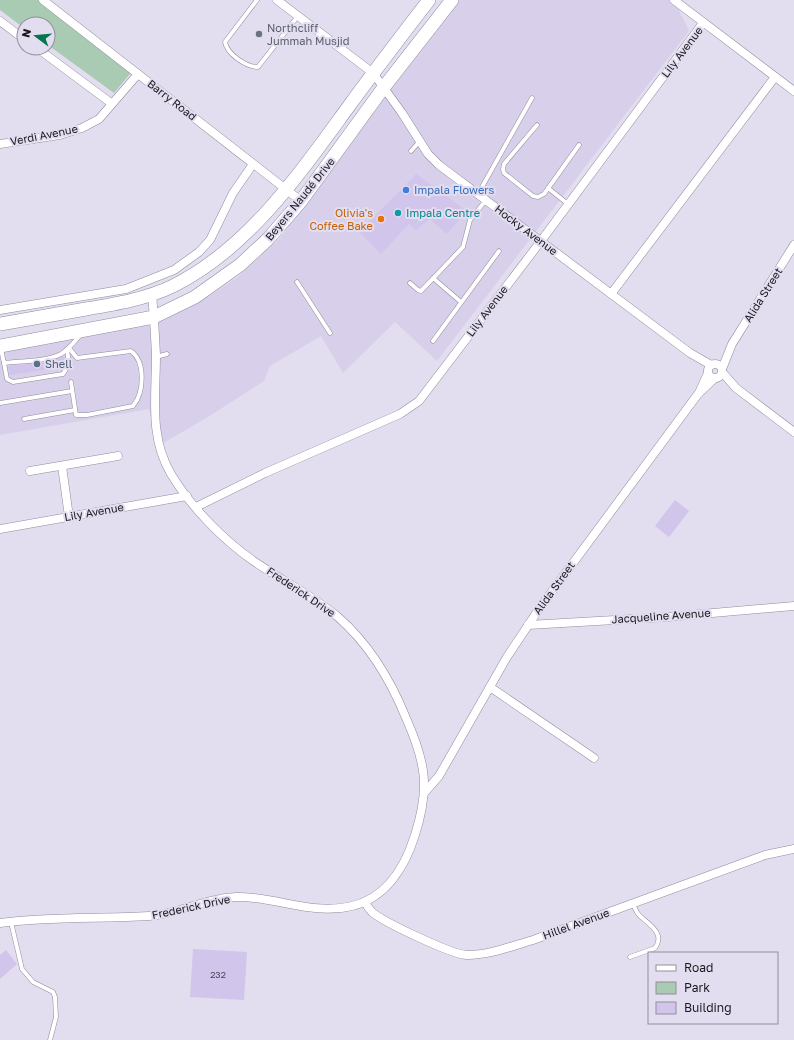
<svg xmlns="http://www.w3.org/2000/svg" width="794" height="1040" font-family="'Golos Text',sans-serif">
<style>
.built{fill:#d8d0ea}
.green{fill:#a9cab3}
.building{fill:#d1c5ec}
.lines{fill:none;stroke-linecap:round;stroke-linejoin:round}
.lane-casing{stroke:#908b9d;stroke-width:5}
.street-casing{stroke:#908b9d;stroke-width:9}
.primary-casing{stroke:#908b9d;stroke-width:14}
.lane{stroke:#fff;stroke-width:4}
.street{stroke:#fff;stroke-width:8}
.primary{stroke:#fff;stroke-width:13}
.worship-dot{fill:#6b7280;stroke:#e3ddf0;stroke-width:1.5}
.shop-dot{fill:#3f7fe0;stroke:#e3ddf0;stroke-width:1.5}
.culture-dot{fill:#0f9aa8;stroke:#e3ddf0;stroke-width:1.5}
.food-dot{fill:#e8710a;stroke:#e3ddf0;stroke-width:1.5}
.service-dot{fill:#5c6f8a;stroke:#e3ddf0;stroke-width:1.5}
.labels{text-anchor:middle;stroke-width:4;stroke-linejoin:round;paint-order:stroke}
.number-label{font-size:9px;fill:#484352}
.worship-label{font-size:11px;fill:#5b616d;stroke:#e3ddf0;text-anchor:start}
.street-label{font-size:11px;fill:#1a181e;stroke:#e3ddf0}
.shop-label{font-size:11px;fill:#366cbe;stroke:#e3ddf0;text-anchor:start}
.food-label{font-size:11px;fill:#c56008;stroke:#e3ddf0;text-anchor:end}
.culture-label{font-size:11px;fill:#0d838f;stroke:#e3ddf0;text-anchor:start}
.service-label{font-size:11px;fill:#4e5e75;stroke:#e3ddf0;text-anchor:start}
</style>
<rect width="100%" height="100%" fill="#e3ddf0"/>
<polygon class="built" points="457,0 674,0 689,31 437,361 395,322 343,373 321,336 270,366 264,381 208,417 158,446 149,409 0,435 0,350 161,320 209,296 238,277 280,238"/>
<polygon class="green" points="0,0 45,0 134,69 114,93 48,45 48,24 24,24 24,28 0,10"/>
<g class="building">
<polygon points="416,174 467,211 447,234 430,219 416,230 409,224 381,254 359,232"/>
<polygon points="64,356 65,364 63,367 10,375 8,366 41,363"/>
<polygon points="675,500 689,511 669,537 655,526"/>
<polygon points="193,949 247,952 244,1000 190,997"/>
<polygon points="6,950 17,964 0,979 0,955"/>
</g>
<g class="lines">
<defs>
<g id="lane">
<path d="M257 0 225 42C227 54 246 67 258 67L298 16"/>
<polyline points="537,125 504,164 503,169 504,173 533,196 538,197 544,194 579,145"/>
<polyline points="411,151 420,141"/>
<polyline points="548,188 568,204"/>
<polyline points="478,194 532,98"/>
<polyline points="433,278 461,302"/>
<polyline points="297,282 330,333"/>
<polyline points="410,283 418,290 421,291 463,247 470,220 486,200"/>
<polyline points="433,341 499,251"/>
<path d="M69 348 77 358 131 351C146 362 144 393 133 406L87 415H76L71 382"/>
<path d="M1 349 4 363C21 361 45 362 61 354 69 349 75 341 81 334"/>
<polyline points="156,357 167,354"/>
<polyline points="4,363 7,379 13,382 63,374 69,364 67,349"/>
<polyline points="0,403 72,391"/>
<polyline points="24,419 75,410"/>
<polyline points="11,922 22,969 33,982 53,992 55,997 56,1017 50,1040"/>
<path d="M630 957 655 948C666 933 648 924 639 915 636 912 635 908 633 904"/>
</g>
<g id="street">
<polyline points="43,0 301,201"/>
<polyline points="277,0 373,73 402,113 428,154 439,165 690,353 711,365"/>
<polyline points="674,0 794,91"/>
<polyline points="0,21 24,39"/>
<polyline points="37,48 111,103"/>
<polyline points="0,144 60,135 82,128 99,119 138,74"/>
<polyline points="611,294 775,77"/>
<polyline points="0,310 126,289 174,270 199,252 210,240 233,193 253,164"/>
<circle cx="715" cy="371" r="7"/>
<polyline points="722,369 732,344 794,245"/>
<polyline points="722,372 736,388 794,432"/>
<polyline points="699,393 708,373"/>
<polyline points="62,466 69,517"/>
<polyline points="30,471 118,456"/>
<polyline points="196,507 265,473 400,414 419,401 541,241 703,23"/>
<polyline points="0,529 187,496"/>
<polyline points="528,625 667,617 794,606"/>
<polyline points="490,687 594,758"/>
<polyline points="425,792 439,776 507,657 539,609 698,394 715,378"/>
<path d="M365 902C367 906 369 909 372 912 383 922 453 955 467 955 490 955 512 946 533 940L765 855 794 849"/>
<path d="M0 923C50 916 100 919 149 916 179 914 206 898 236 897 275 896 312 916 352 906 386 898 405 867 415 835 430 788 426 763 406 718 391 681 369 644 338 617 313 596 283 581 255 562 223 540 191 507 171 474 149 437 156 397 156 355 155 335 154 315 152 295"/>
</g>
<g id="primary">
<path d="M0 324C29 319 57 314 86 309 116 304 146 299 173 286 249 248 300 173 349 106 375 70 402 35 429 0"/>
<polyline points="0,346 154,317 195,297 240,265 268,239 301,201 384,87 452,0"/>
</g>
</defs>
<use href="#lane" class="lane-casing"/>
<use href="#street" class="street-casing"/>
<use href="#primary" class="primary-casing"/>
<use href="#lane" class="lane"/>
<use href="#street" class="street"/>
<use href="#primary" class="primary"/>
</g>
<circle class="worship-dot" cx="259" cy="34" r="4"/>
<circle class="shop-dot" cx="406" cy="190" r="4"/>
<circle class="culture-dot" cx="398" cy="213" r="4"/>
<circle class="food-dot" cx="381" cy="219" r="4"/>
<circle class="service-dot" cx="37" cy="364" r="4"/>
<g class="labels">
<g class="number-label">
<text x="218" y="978">232</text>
</g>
<g class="worship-label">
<text x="267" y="32">Northcliff<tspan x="267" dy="13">Jummah Musjid</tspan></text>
</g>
<g class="street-label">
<text transform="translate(682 52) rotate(-53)" y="4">Lily Avenue</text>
<text transform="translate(172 100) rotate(38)" y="4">Barry Road</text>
<text transform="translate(44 135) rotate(-11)" y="4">Verdi Avenue</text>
<text transform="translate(300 199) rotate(-51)" y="4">Beyers Naudé Drive</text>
<text transform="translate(526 230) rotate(37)" y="4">Hocky Avenue</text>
<text transform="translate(763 295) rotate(-58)" y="4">Alida Street</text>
<text transform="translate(487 311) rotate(-53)" y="4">Lily Avenue</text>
<text transform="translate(94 512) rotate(-10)" y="4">Lily Avenue</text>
<text transform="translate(554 588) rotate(-54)" y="4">Alida Street</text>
<text transform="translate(301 592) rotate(34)" y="4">Frederick Drive</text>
<text transform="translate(661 616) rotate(-4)" y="4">Jacqueline Avenue</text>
<text transform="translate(191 907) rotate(-12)" y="4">Frederick Drive</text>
<text transform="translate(576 924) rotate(-20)" y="4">Hillel Avenue</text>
</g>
<g class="shop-label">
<text x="414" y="194">Impala Flowers</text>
</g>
<g class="food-label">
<text x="373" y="217">Olivia's<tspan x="373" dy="13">Coffee Bake</tspan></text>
</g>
<g class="culture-label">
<text x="406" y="217">Impala Centre</text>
</g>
<g class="service-label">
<text x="45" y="368">Shell</text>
</g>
</g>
<rect x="648" y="952" width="130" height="72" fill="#e3ddf0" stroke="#938e9c"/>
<rect x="656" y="965" width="20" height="6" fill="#ffffff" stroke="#938e9c"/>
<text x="684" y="972" font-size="12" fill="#1a181e">Road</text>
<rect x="656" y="982" width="20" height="12" fill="#a9cab3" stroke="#938e9c"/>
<text x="684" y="992" font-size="12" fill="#1a181e">Park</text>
<rect x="656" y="1002" width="20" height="12" fill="#d1c5ec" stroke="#938e9c"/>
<text x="684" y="1012" font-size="12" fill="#1a181e">Building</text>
<g transform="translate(36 36) rotate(286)"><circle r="19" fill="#e3ddf0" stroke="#938e9c"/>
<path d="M0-3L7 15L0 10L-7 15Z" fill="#027650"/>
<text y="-6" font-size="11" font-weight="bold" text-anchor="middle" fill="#1a181e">N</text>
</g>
</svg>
